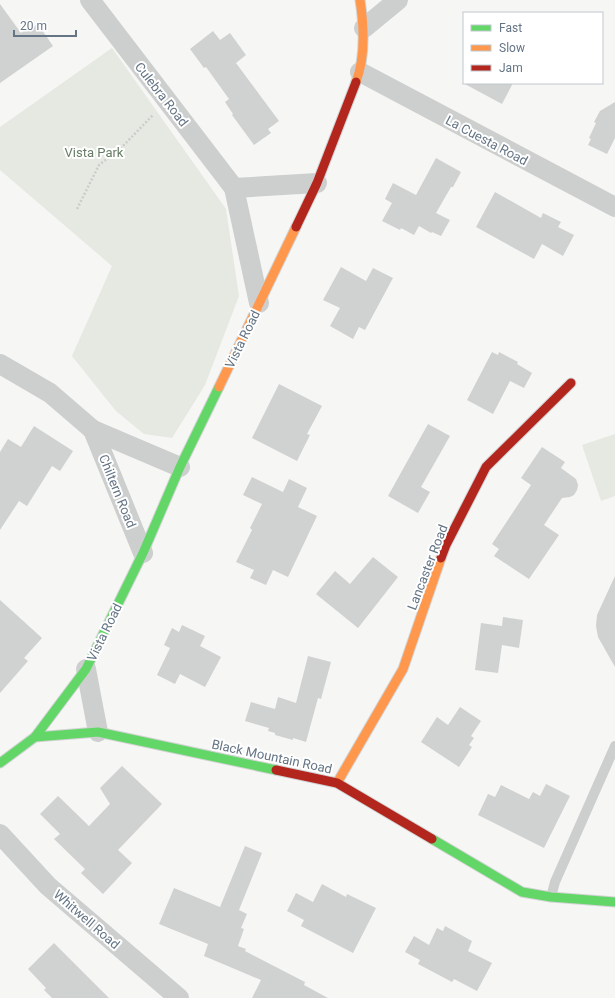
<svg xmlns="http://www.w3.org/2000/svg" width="615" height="998" font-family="Roboto,sans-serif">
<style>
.green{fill:#e5e9e2}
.building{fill:#d0d1d1}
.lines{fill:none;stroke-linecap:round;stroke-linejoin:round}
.fast-casing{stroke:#d2d4d4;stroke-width:11}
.slow-casing{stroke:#d2d4d4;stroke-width:11}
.jam-casing{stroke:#d2d4d4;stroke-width:11}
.path{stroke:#ccc;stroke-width:2.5;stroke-dasharray:2 2;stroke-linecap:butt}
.lane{stroke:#cdcfcf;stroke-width:10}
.street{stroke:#cdcfcf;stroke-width:20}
.fast{stroke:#63d668;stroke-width:9}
.slow{stroke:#ff974d;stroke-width:9}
.jam{stroke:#b3261e;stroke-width:9}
.labels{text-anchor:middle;stroke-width:4;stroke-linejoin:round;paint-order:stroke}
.street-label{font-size:13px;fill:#657585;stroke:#fff}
.park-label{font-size:13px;fill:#677c64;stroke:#fff}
</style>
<rect width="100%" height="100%" fill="#f6f6f4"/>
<g class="green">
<polygon points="112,48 226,209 239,296 205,385 172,438 144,434 116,411 72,356 112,266 0,170 0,127"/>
<polygon points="615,434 615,496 601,501 582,445"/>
</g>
<g class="building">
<polygon points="0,4 21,33 32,25 33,27 38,24 53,46 0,83"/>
<polygon points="213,31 220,40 230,33 246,55 236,63 279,121 268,129 271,133 254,145 232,115 233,114 225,102 229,99 206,67 204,68 190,49"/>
<polygon points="463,83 513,83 502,104"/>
<polygon points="615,102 615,138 607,154 588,145 591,139 589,138 596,123 594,122 600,111"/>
<polygon points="436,158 461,172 453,187 451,187 436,213 450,220 441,236 432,232 431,233 419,226 414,235 401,228 400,230 382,221 392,203 385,199 393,183 416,195"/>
<polygon points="495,192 541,218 543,213 561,222 558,227 574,235 563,256 542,244 534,259 476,227"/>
<polygon points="341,267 366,281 373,268 393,278 365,330 359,327 353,339 330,326 340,308 323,300"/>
<polygon points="492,352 498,355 499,352 518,362 517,364 532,373 524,388 510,381 493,414 467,400"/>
<polygon points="279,384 322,406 307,434 310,435 297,461 252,438"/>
<polygon points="428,424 450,436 421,487 430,492 418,513 388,496"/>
<polygon points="34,426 73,451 60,471 52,466 27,506 19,501 0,530 0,452 8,439 21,447"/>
<polygon points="542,447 565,462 561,468 576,479 578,485 577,490 574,495 570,497 562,498 544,525 559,535 529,579 494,556 499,549 492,544 531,485 521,478"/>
<polygon points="252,477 283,492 289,479 307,488 298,507 317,516 288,577 273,570 266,585 250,578 254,570 236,562 252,530 250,528 262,504 243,495"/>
<polygon points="373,557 398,577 358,628 316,594 335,571 350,584"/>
<polygon points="615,576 615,667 598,637 596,626 597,615"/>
<polygon points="0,600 42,638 24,658 28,661 0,693"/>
<polygon points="503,617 523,620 519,648 502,645 498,673 475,670 481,623 502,626"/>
<polygon points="182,625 205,636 200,646 221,657 205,687 180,674 175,684 157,675 170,648 164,645 172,628 179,632"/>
<polygon points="308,656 331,662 321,699 318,698 306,742 293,738 293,740 275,735 275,733 268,731 269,728 245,721 251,702 275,709 278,697 296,703"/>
<polygon points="460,707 481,721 471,736 474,738 469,745 472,747 459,767 421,742 437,717 448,725"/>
<polygon points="122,766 162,804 118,850 132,863 103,894 81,873 85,869 54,839 60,834 40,814 58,796 89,826 110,804 100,788"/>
<polygon points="546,784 570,796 544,848 478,815 488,794 495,797 501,785 529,799 533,792 540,796"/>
<polygon points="245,846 262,853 239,910 247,914 241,928 244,929 238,946 246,949 245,951 305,982 304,985 328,998 252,998 261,980 204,956 208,944 159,924 174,888 220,907"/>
<polygon points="322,884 346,897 347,894 376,908 353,953 301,926 304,920 287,911 296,893 313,902"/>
<polygon points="445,926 472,941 468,951 492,963 477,991 454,979 452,982 418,964 420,960 405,952 414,936 429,945 437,928 443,931"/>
<polygon points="54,943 109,998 52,998 44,990 46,988 28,969"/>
</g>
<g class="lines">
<defs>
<g id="fast">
<polyline points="35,737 86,669 143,553 180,467 219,387"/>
<polyline points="0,763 35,737 98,732 276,770"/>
<polyline points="432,839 522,892 551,897 615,902"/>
</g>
<g id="slow">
<path d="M356 82C366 56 364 26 360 0"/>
<polyline points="219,387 296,227"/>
<polyline points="337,783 403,669 441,558"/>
</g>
<g id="jam">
<polyline points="296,227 317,183 356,82"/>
<polyline points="441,558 446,545 486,467 571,383"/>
<polyline points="276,770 337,783 432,839"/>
</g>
</defs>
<use href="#fast" class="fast-casing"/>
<use href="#slow" class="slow-casing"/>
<use href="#jam" class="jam-casing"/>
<polyline class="path" points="77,209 99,165 121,148 153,115"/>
<polyline class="lane" points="551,897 555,882 615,746"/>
<g class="street">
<polyline points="90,0 234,188 259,303"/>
<polyline points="364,28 398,0"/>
<polyline points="360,72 615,207"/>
<polyline points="234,188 317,183"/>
<polyline points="0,364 50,393 93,430 180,467"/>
<polyline points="93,430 143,553"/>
<polyline points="86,669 98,732"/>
<polyline points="0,834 48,886 179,998"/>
</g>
<use href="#fast" class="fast"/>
<use href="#slow" class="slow"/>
<use href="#jam" class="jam"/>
</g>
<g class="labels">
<g class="street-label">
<text transform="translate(162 94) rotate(52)" y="5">Culebra Road</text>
<text transform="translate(487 140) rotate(28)" y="5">La Cuesta Road</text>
<text transform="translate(242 339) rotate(-64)" y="5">Vista Road</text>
<text transform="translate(118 491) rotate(68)" y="5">Chiltern Road</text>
<text transform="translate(427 567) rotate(-69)" y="5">Lancaster Road</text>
<text transform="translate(104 632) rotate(-64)" y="5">Vista Road</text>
<text transform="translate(272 756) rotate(12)" y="5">Black Mountain Road</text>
<text transform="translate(87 919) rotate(41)" y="5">Whitwell Road</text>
</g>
<g class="park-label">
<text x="94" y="157">Vista Park</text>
</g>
</g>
<rect x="463" y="12" width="140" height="72" fill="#ffffff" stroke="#c1c8ce"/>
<rect x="471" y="25" width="20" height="6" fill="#63d668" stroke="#c1c8ce"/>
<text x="499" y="32" font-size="12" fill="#657585">Fast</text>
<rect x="471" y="45" width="20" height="6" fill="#ff974d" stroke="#c1c8ce"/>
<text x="499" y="52" font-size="12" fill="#657585">Slow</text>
<rect x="471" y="65" width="20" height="6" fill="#b3261e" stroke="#c1c8ce"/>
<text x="499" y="72" font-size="12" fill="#657585">Jam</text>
<path d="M14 30v6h62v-6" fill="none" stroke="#657585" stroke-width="2"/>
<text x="20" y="30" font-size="12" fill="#657585" stroke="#ffffff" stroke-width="3" paint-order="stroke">20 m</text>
</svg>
